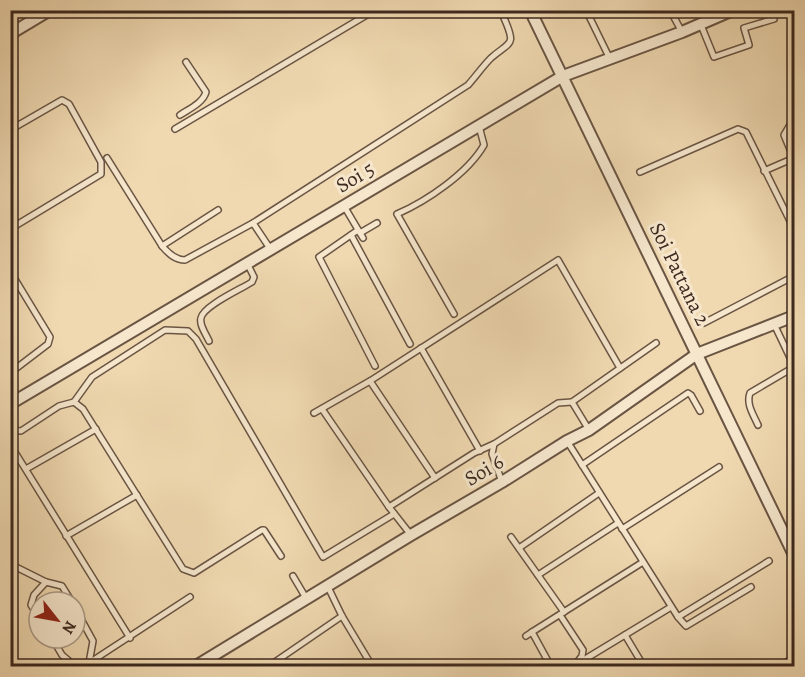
<svg xmlns="http://www.w3.org/2000/svg" width="805" height="677" font-family="Alegreya,serif">
<style>
.lines{fill:none;stroke-linecap:round;stroke-linejoin:round}
.service-casing{stroke:#6a5544;stroke-width:8}
.minor-casing{stroke:#6a5544;stroke-width:14}
.service{stroke:#f5e6cc;stroke-width:5}
.minor{stroke:#f5e6cc;stroke-width:10}
.labels{text-anchor:middle;stroke-width:6;stroke-linejoin:round;paint-order:stroke}
.street-label{font-size:21px;fill:#3d291f;stroke:#f5e6cc}
</style>
<rect width="100%" height="100%" fill="#f0d9b1"/>
<filter id="stains"><feTurbulence type="fractalNoise" baseFrequency=".00333" numOctaves="4"/><feColorMatrix values="0 0 0 0 .2 0 0 0 0 .09 0 0 0 0 .02 0 0 0 .5 -.17"/></filter>
<radialGradient id="worn" r=".72"><stop offset=".6" stop-color="#630" stop-opacity="0"/><stop offset="1" stop-color="#630" stop-opacity=".3"/></radialGradient>
<g class="lines">
<defs>
<g id="service">
<polyline points="586,10 610,59"/>
<polyline points="670,10 682,32"/>
<polyline points="708,10 712,19"/>
<polyline points="701,25 714,57 749,45 744,28 774,19"/>
<path d="M180 115C189 109 203 103 206 92L186 62"/>
<polyline points="794,118 784,135 794,159"/>
<polyline points="175,129 375,10"/>
<polyline points="10,130 62,100 69,104 101,162 101,174 10,229"/>
<path d="M107 158 162 246C168 253 175 260 185 260L253 223"/>
<polyline points="764,171 794,158"/>
<polyline points="640,172 738,129 746,132 794,229"/>
<polyline points="344,206 363,238"/>
<polyline points="358,230 319,257 375,366"/>
<polyline points="360,233 377,223"/>
<polyline points="351,235 410,344"/>
<polyline points="162,246 218,210"/>
<path d="M271 250 253 223 468 85C476 76 483 66 491 58 510 41 517 47 504 18"/>
<polyline points="10,271 50,337 48,344 10,373"/>
<path d="M454 314 397 214C427 201 468 173 484 145L479 126"/>
<polyline points="704,323 794,276"/>
<polyline points="774,324 794,366"/>
<path d="M209 341C206 334 199 325 201 318 203 306 241 289 252 282L254 277 247 263"/>
<polyline points="421,348 480,451"/>
<polyline points="74,402 92,377 165,330 188,331 196,339 323,557 394,514"/>
<polyline points="322,409 389,507 411,535"/>
<polyline points="314,413 370,381"/>
<path d="M758 425C753 414 746 404 750 393L794 367"/>
<polyline points="10,430 21,431 59,406 74,402 83,409 183,569 194,573 262,530 264,530 281,556"/>
<polyline points="589,430 572,402 656,343"/>
<polyline points="567,441 678,617 686,626 751,587"/>
<polyline points="13,449 130,638"/>
<polyline points="582,465 688,393 691,395 700,411"/>
<polyline points="26,469 96,429"/>
<polyline points="435,478 370,381 558,260 620,368"/>
<polyline points="502,482 492,454 494,444 558,403 572,402"/>
<polyline points="389,507 474,453 494,444"/>
<polyline points="622,529 719,467"/>
<polyline points="66,536 137,495"/>
<polyline points="511,537 564,612"/>
<polyline points="519,548 599,493"/>
<polyline points="10,562 16,567 46,582 34,595 31,605 39,618"/>
<polyline points="538,575 618,523"/>
<polyline points="293,576 306,598"/>
<polyline points="46,582 62,586 72,602"/>
<polyline points="328,587 342,616 372,666"/>
<polyline points="75,608 93,641 89,663"/>
<polyline points="560,615 583,650 582,656 574,666"/>
<polyline points="678,617 769,561"/>
<polyline points="532,632 643,562"/>
<polyline points="625,635 640,660"/>
<polyline points="526,636 532,632 549,663 555,666"/>
<polyline points="52,638 62,655 75,666"/>
<polyline points="577,664 671,607"/>
<polyline points="88,666 89,663 190,597"/>
<polyline points="269,666 342,616"/>
</g>
<g id="minor">
<polyline points="530,10 794,555"/>
<polyline points="10,34 50,10"/>
<polyline points="10,404 563,76 682,32 733,10"/>
<polyline points="196,666 411,535 502,482 567,441 589,430 697,354 794,316"/>
<polyline points="786,666 794,661"/>
</g>
</defs>
<use href="#service" class="service-casing"/>
<use href="#minor" class="minor-casing"/>
<use href="#service" class="service"/>
<use href="#minor" class="minor"/>
</g>
<g class="labels">
<g class="street-label">
<text transform="translate(355 177) rotate(-31)" y="7">Soi 5</text>
<text transform="translate(680 274) rotate(64)" y="7">Soi Pattana 2</text>
<text transform="translate(484 470) rotate(-31)" y="7">Soi 6</text>
</g>
</g>
<rect width="805" height="677" fill="none" stroke="#f0d9b1" stroke-width="36"/>
<rect x="12" y="12" width="781" height="653" fill="none" stroke="#3d291f" stroke-width="3"/>
<rect x="18" y="18" width="769" height="641" fill="none" stroke="#3d291f" stroke-width="1.5"/>
<g transform="translate(57 620) rotate(121)"><circle r="28" fill="#f5e6cc" stroke="#ab9a87" stroke-width="1.5"/>
<path d="M0-4.5L10 22L0 15L-10 22Z" fill="#8f2418"/>
<text y="-9" font-size="16" font-weight="bold" text-anchor="middle" fill="#3d291f">N</text>
</g>
<rect width="100%" height="100%" filter="url(#stains)"/>
<rect width="100%" height="100%" fill="url(#worn)"/>
</svg>
